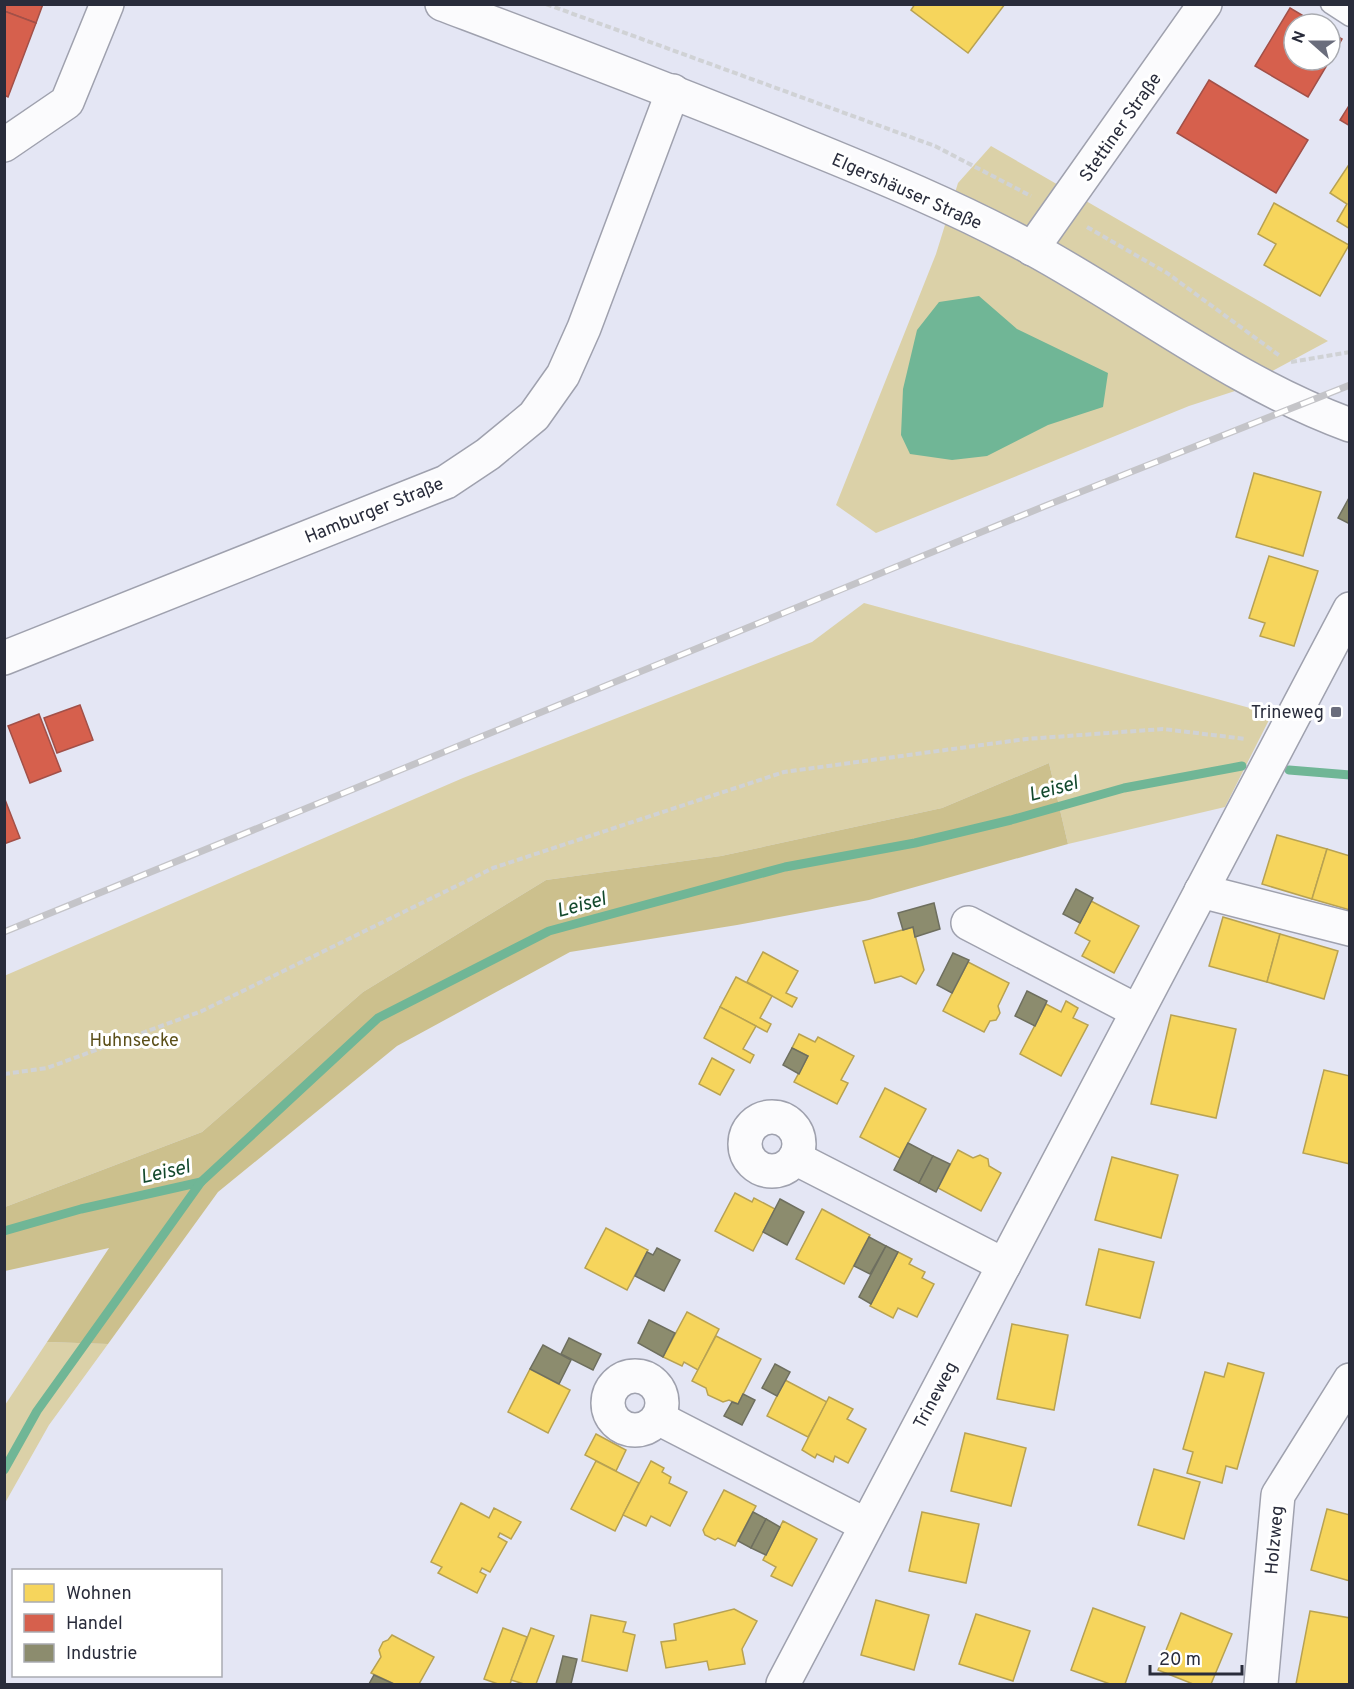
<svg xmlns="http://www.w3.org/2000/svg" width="1354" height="1689" font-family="Overpass,sans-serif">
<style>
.green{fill:#dbd1a8}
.forest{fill:#ccc08d}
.water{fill:#70b696}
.homes{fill:#f6d55c;stroke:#b8a252;stroke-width:1.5}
.shops{fill:#d6604d;stroke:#a25048;stroke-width:1.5}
.industry{fill:#8c8c6e;stroke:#6e6f5f;stroke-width:1.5}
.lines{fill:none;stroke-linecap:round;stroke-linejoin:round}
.stream{stroke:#70b696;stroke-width:9}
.service-casing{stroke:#9fa1ae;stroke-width:21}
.minor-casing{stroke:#9fa1ae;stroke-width:36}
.tertiary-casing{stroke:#9fa1ae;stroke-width:36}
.path{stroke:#d0d2d5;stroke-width:4;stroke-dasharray:6 3;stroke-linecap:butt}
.service{stroke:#fbfbfd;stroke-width:18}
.minor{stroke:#fbfbfd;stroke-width:33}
.tertiary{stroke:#fbfbfd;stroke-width:33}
.rail-casing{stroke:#c4c4c8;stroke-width:7}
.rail{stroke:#fff;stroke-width:4.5;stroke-dasharray:14;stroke-linecap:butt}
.poi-dot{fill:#6a6d7c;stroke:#fff;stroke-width:2}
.labels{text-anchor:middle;stroke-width:6;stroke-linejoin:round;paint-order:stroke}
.street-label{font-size:18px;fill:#292c3b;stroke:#fff}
.poi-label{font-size:18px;fill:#292c3b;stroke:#fff;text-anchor:end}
.park-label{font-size:18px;fill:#5b4f19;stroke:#fff}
.water-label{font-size:20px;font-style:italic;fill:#12482c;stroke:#fff}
</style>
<rect width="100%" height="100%" fill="#e4e6f4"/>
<g class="green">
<polygon points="991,146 1328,341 1235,391 1189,406 876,533 836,505 936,254 958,183"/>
<polygon points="864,603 1272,714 1225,807 1068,844 1049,763 942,808 721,856 546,880 363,992 202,1132 5,1207 4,976 463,778 812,642"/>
<polygon points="47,1342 108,1344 49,1425 5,1503 5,1405"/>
</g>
<polygon class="forest" points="1049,763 1068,844 869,900 737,925 570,952 397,1046 218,1192 108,1344 47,1342 109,1248 5,1271 5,1207 202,1132 363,992 546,880 721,856 942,808"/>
<polygon class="water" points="979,296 1017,329 1108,373 1103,407 1048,425 987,456 952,460 910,454 901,435 903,389 917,330 939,302"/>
<g class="homes">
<polygon points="915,4 1005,4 968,53 911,10"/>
<polygon points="1350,163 1350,229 1337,221 1347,204 1330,193"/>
<polygon points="1274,203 1349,245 1320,296 1264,265 1276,244 1258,234"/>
<polygon points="1254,473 1321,492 1303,556 1236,537"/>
<polygon points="1269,556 1318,571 1294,646 1260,636 1265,623 1249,618"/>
<polygon points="1277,835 1327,849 1312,899 1262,884"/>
<polygon points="1327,849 1350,856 1350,910 1312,899"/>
<polygon points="1091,901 1139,926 1114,973 1082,956 1090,941 1075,933"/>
<polygon points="1223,917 1280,934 1267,982 1209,966"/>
<polygon points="913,927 924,970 916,984 901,976 875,983 863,941"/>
<polygon points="1280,934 1338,951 1324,999 1267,982"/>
<polygon points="763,952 798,971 786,993 797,998 792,1007 747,982"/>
<polygon points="968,962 1009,983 998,1006 1000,1013 996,1020 990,1021 984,1032 943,1011"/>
<polygon points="736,977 772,996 760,1018 771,1024 767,1032 720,1007"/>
<polygon points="1066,1001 1078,1008 1073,1018 1088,1025 1061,1076 1020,1054 1046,1004 1061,1012"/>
<polygon points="720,1007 756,1026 743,1049 754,1055 750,1063 704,1038"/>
<polygon points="1171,1015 1236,1029 1216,1118 1151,1104"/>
<polygon points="799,1034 815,1042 818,1037 854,1056 841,1080 848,1083 837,1104 794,1082 808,1056 792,1048"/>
<polygon points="712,1058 734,1070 720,1095 699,1084"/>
<polygon points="1324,1070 1350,1076 1350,1164 1303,1153"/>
<polygon points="885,1088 926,1109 900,1158 860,1137"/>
<polygon points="958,1150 973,1158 980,1155 988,1159 989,1166 1001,1173 981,1211 938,1188"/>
<polygon points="1112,1157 1178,1175 1161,1238 1095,1220"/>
<polygon points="735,1193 752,1202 754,1198 775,1209 753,1251 715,1231"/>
<polygon points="822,1209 870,1235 844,1284 796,1259"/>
<polygon points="606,1228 648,1250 627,1290 585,1268"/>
<polygon points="1099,1249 1154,1262 1140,1318 1086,1305"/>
<polygon points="898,1252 912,1259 909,1264 925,1272 922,1278 934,1284 917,1317 898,1308 893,1318 870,1306"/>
<polygon points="687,1312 719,1329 698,1370 684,1362 682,1366 663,1357"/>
<polygon points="1012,1324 1068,1335 1054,1410 997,1399"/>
<polygon points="716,1336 761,1359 738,1404 729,1400 723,1402 708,1395 706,1388 692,1381"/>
<polygon points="1228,1363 1264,1373 1237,1469 1226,1466 1222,1483 1187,1473 1193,1452 1183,1449 1205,1372 1224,1377"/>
<polygon points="530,1369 570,1390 548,1433 508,1412"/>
<polygon points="785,1380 827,1402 808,1437 767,1416"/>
<polygon points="829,1397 853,1409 847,1419 866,1429 848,1463 835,1456 833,1462 817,1454 815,1458 802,1450"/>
<polygon points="965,1433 1026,1448 1011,1506 951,1491"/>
<polygon points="596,1434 626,1450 616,1471 585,1455"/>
<polygon points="596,1461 639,1483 615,1531 571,1509"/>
<polygon points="651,1461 664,1468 662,1472 671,1477 669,1483 687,1492 670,1526 651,1516 646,1526 623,1515"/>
<polygon points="1154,1469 1200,1482 1184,1539 1138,1525"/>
<polygon points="724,1490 756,1506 735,1546 718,1538 715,1540 705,1535 703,1530"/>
<polygon points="461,1503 489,1518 494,1508 521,1522 511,1539 500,1533 498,1537 507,1542 490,1572 482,1568 480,1572 486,1575 477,1593 438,1573 442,1567 431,1562"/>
<polygon points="1327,1509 1350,1515 1350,1581 1311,1570"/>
<polygon points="922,1512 979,1524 966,1583 909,1571"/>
<polygon points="783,1521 817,1539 792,1586 771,1576 776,1567 763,1560"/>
<polygon points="876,1600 929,1615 914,1670 861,1655"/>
<polygon points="1093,1608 1145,1627 1125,1684 1110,1684 1071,1670"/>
<polygon points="734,1609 757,1621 742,1649 745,1664 709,1670 707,1661 666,1668 661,1642 676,1640 674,1624"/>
<polygon points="1310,1611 1350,1618 1350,1684 1296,1684"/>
<polygon points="1181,1613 1232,1634 1211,1684 1193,1684 1158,1670"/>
<polygon points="976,1614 1030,1631 1013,1681 959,1664"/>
<polygon points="591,1615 626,1622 623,1632 635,1635 627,1671 582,1661"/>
<polygon points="503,1628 527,1637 510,1684 498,1684 484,1679"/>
<polygon points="531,1628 554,1636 536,1684 524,1684 511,1680"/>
<polygon points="392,1635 434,1657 419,1684 394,1684 371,1673 381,1657 379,1650 383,1642 388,1640"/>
</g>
<g class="shops">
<polygon points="4,4 43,4 36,23 4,11"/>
<polygon points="1290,8 1317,24 1294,24 1294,60 1330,60 1308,97 1255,66"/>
<polygon points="4,11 36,23 8,97 4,95"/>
<polygon points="1330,32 1342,39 1330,60"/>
<polygon points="1209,80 1308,140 1276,193 1177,133"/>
<polygon points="1350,104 1350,126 1340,120"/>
<polygon points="80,705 93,740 57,753 44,718"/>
<polygon points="39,714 61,771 30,783 8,726"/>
<polygon points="4,797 20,838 4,844"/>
</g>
<g class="industry">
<polygon points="1350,496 1350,524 1338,518"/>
<polygon points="1076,889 1093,898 1080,923 1063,914"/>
<polygon points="934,903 940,929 915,937 913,927 903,930 898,913"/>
<polygon points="953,953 969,960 952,993 937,985"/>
<polygon points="1027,991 1047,1001 1035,1026 1015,1016"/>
<polygon points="792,1048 808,1056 799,1074 783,1065"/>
<polygon points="908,1143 933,1156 919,1183 894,1170"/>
<polygon points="933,1156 950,1164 936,1192 919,1183"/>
<polygon points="780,1199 804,1212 787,1245 763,1232"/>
<polygon points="869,1237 886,1246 870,1274 854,1266"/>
<polygon points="886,1246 898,1252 871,1304 859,1297"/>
<polygon points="657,1248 680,1260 664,1291 635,1276 647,1252 653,1255"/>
<polygon points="649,1320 675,1333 663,1357 638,1343"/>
<polygon points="569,1338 601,1354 593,1370 561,1354"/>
<polygon points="543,1345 571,1360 559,1384 530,1369"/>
<polygon points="775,1364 790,1372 777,1396 762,1388"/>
<polygon points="743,1394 755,1400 742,1425 724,1416 732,1402 738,1404"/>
<polygon points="753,1512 766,1519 751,1548 738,1541"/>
<polygon points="766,1519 780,1527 766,1555 751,1548"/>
<polygon points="563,1656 577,1659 571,1684 556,1684"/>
<polygon points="374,1675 394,1684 369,1684"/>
</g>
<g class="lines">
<g class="stream">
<polyline points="1289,770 1350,775"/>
<polyline points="4,1231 81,1209 201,1182 378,1018 549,931 785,867 915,843 1011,820 1124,788 1242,766"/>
<polyline points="4,1470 37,1411 201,1182"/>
</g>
<defs>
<polyline id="service" points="1330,4 1350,17"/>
<g id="minor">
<polyline points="4,145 67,102 107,4"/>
<polyline points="1032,249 1205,4"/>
<polyline points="4,658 446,482 488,454 534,416 563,375 584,328 673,91"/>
<polyline points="1201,891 1350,929"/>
<polyline points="968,923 1137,1011"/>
<circle cx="772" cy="1144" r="27"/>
<polyline points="795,1158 1004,1265"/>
<circle cx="635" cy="1403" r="27"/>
<polyline points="658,1418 866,1525"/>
<polyline points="783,1684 1350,609"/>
<polyline points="1261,1684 1278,1495 1350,1380"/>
</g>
<path id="tertiary" d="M442 4C561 49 681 94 799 143 878 175 958 208 1033 249 1139 307 1235 383 1350 425"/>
</defs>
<use href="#service" class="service-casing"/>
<use href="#minor" class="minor-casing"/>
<use href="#tertiary" class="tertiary-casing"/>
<g class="path">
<polyline points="546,4 935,146 1031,196"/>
<polyline points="1087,227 1167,273 1280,356"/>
<polyline points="1291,362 1350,352"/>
<polyline points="4,1074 47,1068 202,1011 493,868 784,772 1026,739 1163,729 1246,739"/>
</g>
<use href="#service" class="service"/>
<use href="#minor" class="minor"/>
<use href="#tertiary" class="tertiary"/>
<defs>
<polyline id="rail" points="4,932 1045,506 1350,385"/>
</defs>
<use href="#rail" class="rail-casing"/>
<use href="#rail" class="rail"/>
</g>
<rect class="poi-dot" x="1330" y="706" width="12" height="12" rx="3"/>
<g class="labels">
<g class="street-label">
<text transform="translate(1120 127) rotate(-55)" y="6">Stettiner Straße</text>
<text transform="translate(907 191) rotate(24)" y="6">Elgershäuser Straße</text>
<text transform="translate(374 510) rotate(-22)" y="6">Hamburger Straße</text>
<text transform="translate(935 1395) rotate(-62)" y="6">Trineweg</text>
<text transform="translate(1274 1540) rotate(-85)" y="6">Holzweg</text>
</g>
<g class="poi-label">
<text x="1324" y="718">Trineweg</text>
</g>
<g class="park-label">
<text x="134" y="1046">Huhnsecke</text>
</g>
<g class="water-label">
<text transform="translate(1053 788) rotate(-15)" y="7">Leisel</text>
<text transform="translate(581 904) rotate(-15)" y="7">Leisel</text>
<text transform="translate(165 1171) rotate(-13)" y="7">Leisel</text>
</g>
</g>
<rect width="1354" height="1689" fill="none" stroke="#292c3b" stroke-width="12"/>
<rect x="12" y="1569" width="210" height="108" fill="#ffffff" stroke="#a9abb1" stroke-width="1.5"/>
<rect x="24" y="1584" width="30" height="18" fill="#f6d55c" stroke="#a9abb1" stroke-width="1.5"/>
<text x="66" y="1599" font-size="18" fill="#292c3b">Wohnen</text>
<rect x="24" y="1614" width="30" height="18" fill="#d6604d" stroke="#a9abb1" stroke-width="1.5"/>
<text x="66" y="1629" font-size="18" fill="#292c3b">Handel</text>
<rect x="24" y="1644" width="30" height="18" fill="#8c8c6e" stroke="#a9abb1" stroke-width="1.5"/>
<text x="66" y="1659" font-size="18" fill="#292c3b">Industrie</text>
<g transform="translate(1312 42) rotate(291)"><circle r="28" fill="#ffffff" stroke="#a9abb1" stroke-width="1.5"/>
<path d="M0-4.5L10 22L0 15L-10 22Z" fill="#6a6d7c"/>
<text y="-9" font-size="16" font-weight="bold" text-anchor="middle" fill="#292c3b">N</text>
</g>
<path d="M1150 1665v9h92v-9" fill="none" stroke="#292c3b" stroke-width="3"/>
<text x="1159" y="1665" font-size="18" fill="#292c3b" stroke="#ffffff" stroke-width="4.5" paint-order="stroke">20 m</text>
</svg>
